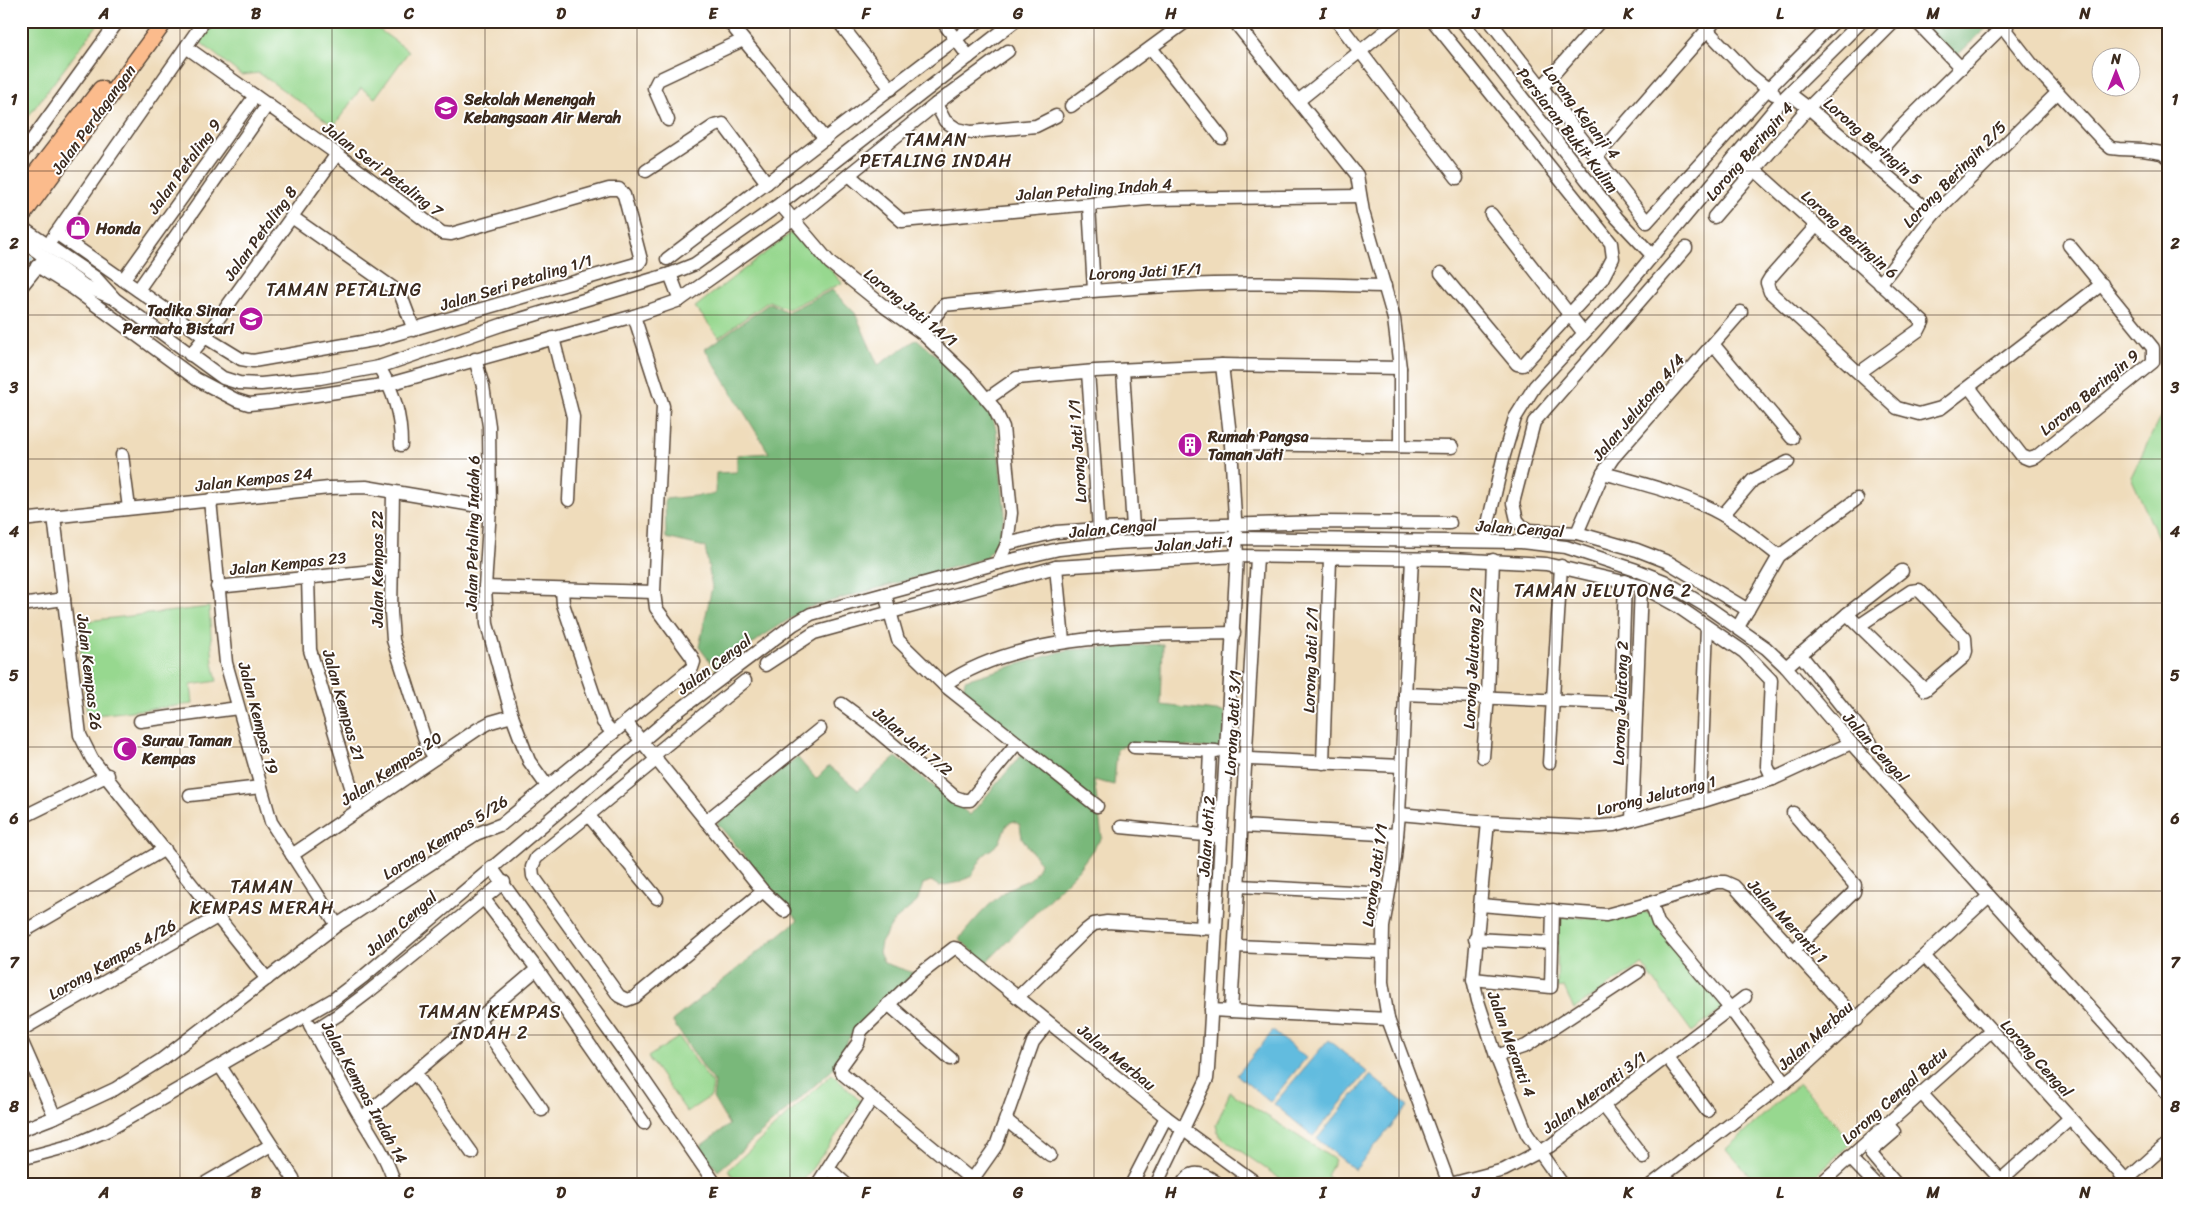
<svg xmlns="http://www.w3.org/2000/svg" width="2189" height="1206" font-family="Sriracha,sans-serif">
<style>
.green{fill:#97d88f;stroke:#698156}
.forest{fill:#79b87a;stroke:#5a714c}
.water{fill:#62bcdf;stroke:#4e737e}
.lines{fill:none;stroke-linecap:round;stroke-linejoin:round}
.stream{stroke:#62bcdf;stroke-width:2.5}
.minor-casing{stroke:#564536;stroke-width:15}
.major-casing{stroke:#564536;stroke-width:19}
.minor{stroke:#fff;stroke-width:12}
.major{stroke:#fbbb8c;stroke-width:16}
.grid{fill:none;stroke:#3b2a1e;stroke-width:1;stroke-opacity:0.55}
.labels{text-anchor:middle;stroke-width:4;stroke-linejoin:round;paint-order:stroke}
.poi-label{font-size:16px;font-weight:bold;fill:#3b2a1e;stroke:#fff;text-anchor:start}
.street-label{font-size:16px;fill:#3b2a1e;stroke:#fff}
.neighbourhood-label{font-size:18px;letter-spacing:1px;fill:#3b2a1e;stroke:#fff}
.neatline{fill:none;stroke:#3b2a1e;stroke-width:2}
.grid-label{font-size:16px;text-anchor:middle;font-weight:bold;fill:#3b2a1e}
</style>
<rect width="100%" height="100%" fill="#fff"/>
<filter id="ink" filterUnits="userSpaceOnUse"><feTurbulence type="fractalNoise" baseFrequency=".02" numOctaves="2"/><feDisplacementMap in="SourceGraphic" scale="10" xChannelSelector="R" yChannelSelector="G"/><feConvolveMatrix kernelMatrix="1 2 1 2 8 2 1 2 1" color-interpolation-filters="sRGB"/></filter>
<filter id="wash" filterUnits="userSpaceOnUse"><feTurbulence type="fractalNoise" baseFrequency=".0096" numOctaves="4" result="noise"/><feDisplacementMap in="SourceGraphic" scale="20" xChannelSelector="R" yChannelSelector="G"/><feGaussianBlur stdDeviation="1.12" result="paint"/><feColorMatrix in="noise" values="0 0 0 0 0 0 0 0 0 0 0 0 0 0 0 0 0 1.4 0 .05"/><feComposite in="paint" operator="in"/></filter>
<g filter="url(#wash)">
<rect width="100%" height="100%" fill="#efdcbb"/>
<g class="green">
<polygon points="21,21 98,21 98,24 21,126"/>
<polygon points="215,21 367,21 409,51 375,98 361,88 334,126 259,73 241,75 200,42"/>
<polygon points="796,229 842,283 788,309 769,301 719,337 695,307"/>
<polygon points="2165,407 2168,409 2168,560 2131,477"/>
<polygon points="209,607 213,663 217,681 191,685 193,704 87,716 78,622"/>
<polygon points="1642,911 1650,914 1724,1008 1692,1032 1642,964 1574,1009 1564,987 1557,988 1558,916 1611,920"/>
<polygon points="679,1037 713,1085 711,1096 687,1112 648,1057"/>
<polygon points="832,1074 861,1102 800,1185 739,1185 728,1170"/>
<polygon points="1799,1083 1852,1142 1805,1185 1758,1185 1726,1149"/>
<polygon points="1230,1092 1335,1160 1327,1176 1340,1185 1289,1185 1219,1136 1216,1125"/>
</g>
<g class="forest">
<polygon points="1920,21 1994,21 1954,58"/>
<polygon points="832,290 855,313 878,365 917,339 964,380 990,410 996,429 1005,513 998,539 986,558 807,608 763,636 717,671 699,647 712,587 705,547 666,538 665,499 715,494 716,473 737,472 737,455 769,453 705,349 770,303 787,312"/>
<path d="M1163 644 1161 705 1225 712 1223 749 1131 743 1117 749 1114 785 1094 780 1102 837 1077 871 986 963 959 939C973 922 988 904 1006 891 1022 879 1032 886 1040 863L1022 838 1020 825 1014 821 1007 824 999 843 983 856 972 875 960 882 939 886 931 881 923 884 917 902 894 921 881 943 879 953 884 963 914 973 852 1033 832 1070 718 1171 699 1147 729 1125 713 1098 715 1084 672 1021 798 920 717 823 797 757 816 779 829 766 858 790 896 757 970 815 1029 746 963 692 965 680 1067 650Z"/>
</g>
<g class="water">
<polygon points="1273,1031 1306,1058 1270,1102 1237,1075"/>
<polygon points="1328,1040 1367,1072 1313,1136 1274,1104"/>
<polygon points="1370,1075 1408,1106 1355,1170 1317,1139"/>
</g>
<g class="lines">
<polyline class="stream" points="21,270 32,257"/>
</g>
</g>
<g filter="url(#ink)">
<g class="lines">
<defs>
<g id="minor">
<polyline points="728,21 825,139"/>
<polyline points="838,21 891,89"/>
<polyline points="942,21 969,57"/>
<polyline points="1234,21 1357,175 1363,212 1394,319 1400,368 1400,446"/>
<polyline points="1337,21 1457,178"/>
<polyline points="1433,21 1611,243 1613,258 1602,279 1523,365 1517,364 1441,273"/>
<polyline points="1462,21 1617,218 1652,255"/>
<polyline points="1490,21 1647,222 1767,90 1835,21"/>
<polyline points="1916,21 1961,68"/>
<polyline points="2008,21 2006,31 2031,63 2103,141 2111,148 2120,149 2143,150 2162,153 2168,158"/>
<polyline points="1704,24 1707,30 1750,75 1774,94"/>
<polyline points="1151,48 1222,138"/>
<polyline points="1542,87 1600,21"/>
<polyline points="1790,94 1811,110 1933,215"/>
<polyline points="1298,101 1398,21"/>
<polyline points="936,104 945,121 957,129 971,132 1036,126 1056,116"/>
<polyline points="1071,106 1187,21"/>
<polyline points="668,120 654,88 658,80 743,40"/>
<polyline points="21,155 118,21"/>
<polyline points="1596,157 1715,21"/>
<polyline points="1736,157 1755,170 1923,322 1919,330 1859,373"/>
<polyline points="1871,161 1902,126 2006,23"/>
<polyline points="646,171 714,126 723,124 767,183"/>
<polyline points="849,175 902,221 1148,199 1360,196"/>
<polyline points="780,204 830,263 885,307 922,333 969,378 994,408 1003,427 1011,513 1007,544 998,563"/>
<polyline points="1089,205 1094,290"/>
<polyline points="1491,214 1583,332"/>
<polyline points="292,217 400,293 414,330"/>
<polyline points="1714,217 1808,108 1895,21"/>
<polyline points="1816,226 1770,278 1767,283 1770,292 1897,408 1919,414 1941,408 2102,284"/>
<polyline points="21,227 96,278 115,299 223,378 239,383 261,384 320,378 379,367 501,325 670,274 695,264 780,204 1015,21"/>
<polyline points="56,233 205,337 241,359 253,361 379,339 639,263 641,260 624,195 619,189 609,189 451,234 442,233 337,154 186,47"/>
<polyline points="52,239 204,21"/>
<polyline points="21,240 85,286 110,297"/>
<polyline points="1686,248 1534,422 1513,503 1517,520 1522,526 1529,530 1577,533 1637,550 1668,562 1748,610"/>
<polyline points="667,259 979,21"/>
<polyline points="37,266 74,289 196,379 236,400 249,404 270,402 389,384 634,316 680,300 793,220 936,104 1008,51"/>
<polyline points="670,274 680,300"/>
<polyline points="123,280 255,96"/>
<polyline points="1880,284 1933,215 2057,93"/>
<polyline points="21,287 42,261"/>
<polyline points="138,290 268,104"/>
<path d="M922 333 944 305C1034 296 1123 287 1213 284 1270 282 1328 285 1385 286"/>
<polyline points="553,338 573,417 569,500"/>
<polyline points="1713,344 1792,438"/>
<polyline points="190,355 205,337 337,154"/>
<polyline points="475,359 483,386 489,426 490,508 485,587 487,624 512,716 529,761 547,786"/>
<path d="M379 367C394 392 401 415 401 445"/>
<polyline points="1123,370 1133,528"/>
<polyline points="1088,372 1099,529"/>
<polyline points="1969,387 2022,456 2029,459 2036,457 2153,362 2153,348 2069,245"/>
<polyline points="987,399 1017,378 1095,371 1222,365 1400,368"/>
<polyline points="1231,444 1452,447"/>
<polyline points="122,455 129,508"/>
<path d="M1603 473C1643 484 1686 494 1723 515 1743 527 1761 542 1779 556"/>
<polyline points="393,493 391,612 393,640 427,746 435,758"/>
<polyline points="210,500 226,663 271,822 337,925"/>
<polyline points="1723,515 1753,480 1788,462"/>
<polyline points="54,516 80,735 92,759 267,979"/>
<polyline points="21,520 329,488 366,487 490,508"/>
<polyline points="1577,533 1603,473 1613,458 1741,312"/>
<polyline points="1487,541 1487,528 1504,455 1515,418 1535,386 1624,290 1782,100 1862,21"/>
<polyline points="1007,544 1056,532 1099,529 1320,522 1450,523"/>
<polyline points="1412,559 1399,814 1395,857 1383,927 1382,982 1388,1019 1449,1184"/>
<polyline points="1056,567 1063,641"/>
<polyline points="308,577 310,650 358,810"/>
<polyline points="217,587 392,569"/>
<polyline points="485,587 654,592"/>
<polyline points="562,590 563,604 603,722 613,733"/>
<polyline points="885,594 898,640 944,685 1097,806"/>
<polyline points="21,605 64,599"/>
<polyline points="1847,614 1925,690 1964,657 1966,651 1965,638 1919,590 1911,591 1860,625"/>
<polyline points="1738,627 1779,556 1857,499"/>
<polyline points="1800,654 1871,743"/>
<polyline points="765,665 814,633 1056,567 1237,556 1451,559 1546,564 1641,586 1677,606 1744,652 1771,680 1767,766 1773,779"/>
<polyline points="1786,667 1847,614 1902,571"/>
<path d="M944 685C1019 632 1144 635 1234 633"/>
<polyline points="1405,694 1636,704"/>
<polyline points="1621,703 1625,581"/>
<polyline points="842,704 869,724 955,797 964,800 970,800 1017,743"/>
<polyline points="140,721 238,708"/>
<polyline points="626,722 763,891 784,911"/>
<polyline points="1134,747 1216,751"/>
<polyline points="654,755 745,681"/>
<polyline points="1483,757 1488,696 1493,560"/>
<polyline points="1227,758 1401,766"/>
<polyline points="657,759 536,858 532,867 533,876 619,996 627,1000 635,997 763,891"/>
<polyline points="1323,763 1330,559"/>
<polyline points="1549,763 1561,566"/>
<polyline points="190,795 261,787"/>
<polyline points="1700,802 1707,627"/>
<polyline points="1793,813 1855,885 1854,892 1793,951"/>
<polyline points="1399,814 1488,822 1589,827 1614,825 1700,802 1773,779 1851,743"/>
<polyline points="589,816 657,898"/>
<polyline points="21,818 108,775"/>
<polyline points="1632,820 1641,586"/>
<polyline points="706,821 820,729"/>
<polyline points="1488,822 1473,979 1478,1001 1496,1056 1527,1134 1563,1185"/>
<polyline points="1242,826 1397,835"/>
<polyline points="1121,827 1215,836"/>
<polyline points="292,855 478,729 491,722 512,716"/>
<polyline points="491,867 628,1057 716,1185"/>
<polyline points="1239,886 1388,894"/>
<polyline points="484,899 537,969 644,1123"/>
<polyline points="1651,903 1658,923 1730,1008 1785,1083"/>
<polyline points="1480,905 1606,915 1651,903 1716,882 1725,882 1734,886 1857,1020"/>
<polyline points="1202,929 1210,751"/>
<polyline points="21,933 165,849"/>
<polyline points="1475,939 1552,943"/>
<polyline points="1235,946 1381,952"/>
<polyline points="1925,957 2126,1180"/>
<polyline points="1473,979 1551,987 1553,910"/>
<polyline points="1018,997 1085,931 1094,924 1107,922 1216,929"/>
<polyline points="888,1004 951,1059"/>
<polyline points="1211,1010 1388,1019"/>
<polyline points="1231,1011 1257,557"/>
<polyline points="478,1019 542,1110"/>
<path d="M310 1025C325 1053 340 1081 356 1109 371 1135 387 1156 395 1185"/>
<polyline points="21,1030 219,916"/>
<polyline points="313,1031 338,1015 367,993 504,882"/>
<polyline points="21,1040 55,1117"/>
<polyline points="1496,1056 1526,1046 1638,972"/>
<polyline points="1667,1057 1707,1111"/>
<polyline points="220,1066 293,1178 295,1185"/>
<polyline points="415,1073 472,1153"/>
<polyline points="1921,1093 2001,1180"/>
<polyline points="1603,1105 1643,1157"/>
<polyline points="362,1118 537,969"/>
<polyline points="1006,1120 1050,1155"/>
<polyline points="1886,1123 1894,1132 1873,1150 1871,1154 1897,1185"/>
<polyline points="21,1130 55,1117 115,1089 161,1060 337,925 476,834 502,824 692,668 694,662 692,657 656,608 654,592 663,406 634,316"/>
<polyline points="1849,1157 1876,1185"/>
<polyline points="21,1159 73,1145 108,1130 334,999 364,976 674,714 794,624 811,614 998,563 1059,549 1114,543 1173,540 1236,538 1521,542 1566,547 1636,570 1664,581 1709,608 1766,648 1786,667 1851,743 2168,1094"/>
<polyline points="828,1168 847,1185"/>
<polyline points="972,1180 996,1146 1033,1042 1048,1023"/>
<polyline points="202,1185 271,1145"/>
<polyline points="817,1185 872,1098"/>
<polyline points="978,1185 843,1074 840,1068 858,1043 861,1031 919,975 954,948 958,949 1166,1117 1259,1185"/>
<polyline points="1131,1185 1166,1117"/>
<polyline points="1156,1185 1207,1079 1208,1069 1237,556 1231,444 1222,365"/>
<path d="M1182 1185C1192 1166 1207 1175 1220 1185"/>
<polyline points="1447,1185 1504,1170 1550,1146 1745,997"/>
<polyline points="1651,1185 1796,1074 1989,896"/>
<polyline points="1819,1185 1991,1031"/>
<polyline points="1995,1185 2070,1118"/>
<polyline points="2121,1185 2168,1143"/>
</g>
<g id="major">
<polyline points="21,192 101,89"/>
<polyline points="21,217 165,21"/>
</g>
</defs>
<use href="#minor" class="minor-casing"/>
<use href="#major" class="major-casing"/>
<use href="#minor" class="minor"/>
<use href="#major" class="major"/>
</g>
</g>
<path class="grid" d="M180 21V1185M332 21V1185M485 21V1185M637 21V1185M790 21V1185M942 21V1185M1094 21V1185M1247 21V1185M1399 21V1185M1552 21V1185M1704 21V1185M1857 21V1185M2009 21V1185M21 171H2168M21 315H2168M21 459H2168M21 603H2168M21 747H2168M21 891H2168M21 1035H2168"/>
<defs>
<symbol id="school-disc" viewBox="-11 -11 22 22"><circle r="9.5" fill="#b5179e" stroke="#fff"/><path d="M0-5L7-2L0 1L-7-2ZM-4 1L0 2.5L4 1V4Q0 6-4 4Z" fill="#fff"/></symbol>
<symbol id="shop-disc" viewBox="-11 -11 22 22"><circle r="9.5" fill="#b5179e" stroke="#fff"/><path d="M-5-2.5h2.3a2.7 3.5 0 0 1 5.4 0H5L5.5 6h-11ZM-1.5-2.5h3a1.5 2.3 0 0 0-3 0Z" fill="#fff"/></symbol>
<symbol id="building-disc" viewBox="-11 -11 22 22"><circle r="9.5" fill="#b5179e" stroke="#fff"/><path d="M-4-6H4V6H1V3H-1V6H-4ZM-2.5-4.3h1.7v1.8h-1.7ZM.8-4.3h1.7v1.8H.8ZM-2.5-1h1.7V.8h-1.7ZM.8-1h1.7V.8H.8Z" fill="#fff"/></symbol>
<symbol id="mosque-disc" viewBox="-11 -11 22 22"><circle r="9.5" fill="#b5179e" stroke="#fff"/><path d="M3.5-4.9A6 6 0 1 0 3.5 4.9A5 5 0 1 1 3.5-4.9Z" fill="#fff"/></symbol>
</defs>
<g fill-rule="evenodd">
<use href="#school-disc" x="432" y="94" width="28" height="28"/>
<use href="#shop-disc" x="64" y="214" width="28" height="28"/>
<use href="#school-disc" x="237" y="305" width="28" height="28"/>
<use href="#building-disc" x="1176" y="431" width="28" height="28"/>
<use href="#mosque-disc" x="111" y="735" width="28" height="28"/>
</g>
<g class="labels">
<g class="poi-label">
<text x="464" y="105">Sekolah Menengah<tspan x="464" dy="18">Kebangsaan Air Merah</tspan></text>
<text x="96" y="234">Honda</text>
<text x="234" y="316" text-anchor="end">Tadika Sinar<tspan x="234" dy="18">Permata Bistari</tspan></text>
<text x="1208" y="442">Rumah Pangsa<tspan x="1208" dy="18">Taman Jati</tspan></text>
<text x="142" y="746">Surau Taman<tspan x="142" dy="18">Kempas</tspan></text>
</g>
<g class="street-label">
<text transform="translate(1582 112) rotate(52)" y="6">Lorong Kejanji 4</text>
<text transform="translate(93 119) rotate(-54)" y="6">Jalan Perdagangan</text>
<text transform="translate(1568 130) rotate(52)" y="6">Persiaran Bukit Kulim</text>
<text transform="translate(1873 141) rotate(41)" y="6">Lorong Beringin 5</text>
<text transform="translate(1749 151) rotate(-49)" y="6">Lorong Beringin 4</text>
<text transform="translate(184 166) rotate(-54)" y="6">Jalan Petaling 9</text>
<text transform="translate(383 169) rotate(37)" y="6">Jalan Seri Petaling 7</text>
<text transform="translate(1954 174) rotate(-46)" y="6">Lorong Beringin 2/5</text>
<text transform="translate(1094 189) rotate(-4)" y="6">Jalan Petaling Indah 4</text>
<text transform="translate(260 233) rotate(-54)" y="6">Jalan Petaling 8</text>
<text transform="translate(1850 234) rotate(42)" y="6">Lorong Beringin 6</text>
<text transform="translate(1145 271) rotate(-3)" y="6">Lorong Jati 1F/1</text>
<text transform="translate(516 282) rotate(-17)" y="6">Jalan Seri Petaling 1/1</text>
<text transform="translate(911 307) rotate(39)" y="6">Lorong Jati 1A/1</text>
<text transform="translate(2089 392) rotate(-40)" y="6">Lorong Beringin 9</text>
<text transform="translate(1638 407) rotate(-50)" y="6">Jalan Jelutong 4/4</text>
<text transform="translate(1077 451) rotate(-94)" y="6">Lorong Jati 1/1</text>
<text transform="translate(254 479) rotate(-6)" y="6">Jalan Kempas 24</text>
<text transform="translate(1113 528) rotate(-5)" y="6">Jalan Cengal</text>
<text transform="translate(1520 528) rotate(4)" y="6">Jalan Cengal</text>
<text transform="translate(472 533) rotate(-89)" y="6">Jalan Petaling Indah 6</text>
<text transform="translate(1194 543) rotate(-3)" y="6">Jalan Jati 1</text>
<text transform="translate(288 563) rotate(-6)" y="6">Jalan Kempas 23</text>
<text transform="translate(377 569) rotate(-90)" y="6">Jalan Kempas 22</text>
<text transform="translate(1472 658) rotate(-87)" y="6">Lorong Jelutong 2/2</text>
<text transform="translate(1310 660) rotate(-88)" y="6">Lorong Jati 2/1</text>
<text transform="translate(714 664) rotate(-37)" y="6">Jalan Cengal</text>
<text transform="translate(90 672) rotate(83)" y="6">Jalan Kempas 26</text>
<text transform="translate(1620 703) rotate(-88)" y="6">Lorong Jelutong 2</text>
<text transform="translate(344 705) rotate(74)" y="6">Jalan Kempas 21</text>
<text transform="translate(259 718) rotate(75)" y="6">Jalan Kempas 19</text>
<text transform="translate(1232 723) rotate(-87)" y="6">Lorong Jati 3/1</text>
<text transform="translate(913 741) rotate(40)" y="6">Jalan Jati 7/2</text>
<text transform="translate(1876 747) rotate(48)" y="6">Jalan Cengal</text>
<text transform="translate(391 768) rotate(-34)" y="6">Jalan Kempas 20</text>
<text transform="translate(1656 795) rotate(-14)" y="6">Lorong Jelutong 1</text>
<text transform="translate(1206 836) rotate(-86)" y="6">Jalan Jati 2</text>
<text transform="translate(445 837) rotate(-32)" y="6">Lorong Kempas 5/26</text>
<text transform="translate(1374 875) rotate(-82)" y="6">Lorong Jati 1/1</text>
<text transform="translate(1788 921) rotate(47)" y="6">Jalan Meranti 1</text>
<text transform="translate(401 923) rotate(-41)" y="6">Jalan Cengal</text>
<text transform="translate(112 959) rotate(-30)" y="6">Lorong Kempas 4/26</text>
<text transform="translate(1815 1035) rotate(-42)" y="6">Jalan Merbau</text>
<text transform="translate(1512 1044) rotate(70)" y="6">Jalan Meranti 4</text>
<text transform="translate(1117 1057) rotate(39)" y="6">Jalan Merbau</text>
<text transform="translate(2037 1058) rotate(48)" y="6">Lorong Cengal</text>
<text transform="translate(365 1092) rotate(61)" y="6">Jalan Kempas Indah 14</text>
<text transform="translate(1594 1092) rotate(-37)" y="6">Jalan Meranti 3/1</text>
<text transform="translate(1894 1095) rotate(-42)" y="6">Lorong Cengal Batu</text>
</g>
<g class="neighbourhood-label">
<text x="936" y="146">TAMAN<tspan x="936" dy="21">PETALING INDAH</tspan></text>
<text x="344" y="296">TAMAN PETALING</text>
<text x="1603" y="597">TAMAN JELUTONG 2</text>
<text x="262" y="893">TAMAN<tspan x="262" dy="21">KEMPAS MERAH</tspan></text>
<text x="490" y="1018">TAMAN KEMPAS<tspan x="490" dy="21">INDAH 2</tspan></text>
</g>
</g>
<rect width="2189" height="1206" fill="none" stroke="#fff" stroke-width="55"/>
<g transform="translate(2116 72)"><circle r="24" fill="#ffffff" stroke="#b1aaa5"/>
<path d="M0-4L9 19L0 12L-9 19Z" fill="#b5179e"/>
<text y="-8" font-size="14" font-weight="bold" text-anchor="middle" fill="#3b2a1e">N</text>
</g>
<rect x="28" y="28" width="2134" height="1150" class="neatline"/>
<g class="grid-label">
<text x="104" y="19">A</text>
<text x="256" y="19">B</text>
<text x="409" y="19">C</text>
<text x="561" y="19">D</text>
<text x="713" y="19">E</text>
<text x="866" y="19">F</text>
<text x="1018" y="19">G</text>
<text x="1171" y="19">H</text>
<text x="1323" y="19">I</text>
<text x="1476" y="19">J</text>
<text x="1628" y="19">K</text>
<text x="1780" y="19">L</text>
<text x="1933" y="19">M</text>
<text x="2085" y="19">N</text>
<text x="14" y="105">1</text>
<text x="2175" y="105">1</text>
<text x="14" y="249">2</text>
<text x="2175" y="249">2</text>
<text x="14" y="393">3</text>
<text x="2175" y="393">3</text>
<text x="14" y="537">4</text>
<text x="2175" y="537">4</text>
<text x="14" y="681">5</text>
<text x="2175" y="681">5</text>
<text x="14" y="824">6</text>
<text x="2175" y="824">6</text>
<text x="14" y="968">7</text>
<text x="2175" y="968">7</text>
<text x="14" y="1112">8</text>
<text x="2175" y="1112">8</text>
<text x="104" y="1198">A</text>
<text x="256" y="1198">B</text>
<text x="409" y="1198">C</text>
<text x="561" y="1198">D</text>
<text x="713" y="1198">E</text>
<text x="866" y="1198">F</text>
<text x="1018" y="1198">G</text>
<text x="1171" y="1198">H</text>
<text x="1323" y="1198">I</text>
<text x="1476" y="1198">J</text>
<text x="1628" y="1198">K</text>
<text x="1780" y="1198">L</text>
<text x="1933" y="1198">M</text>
<text x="2085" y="1198">N</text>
</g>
</svg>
